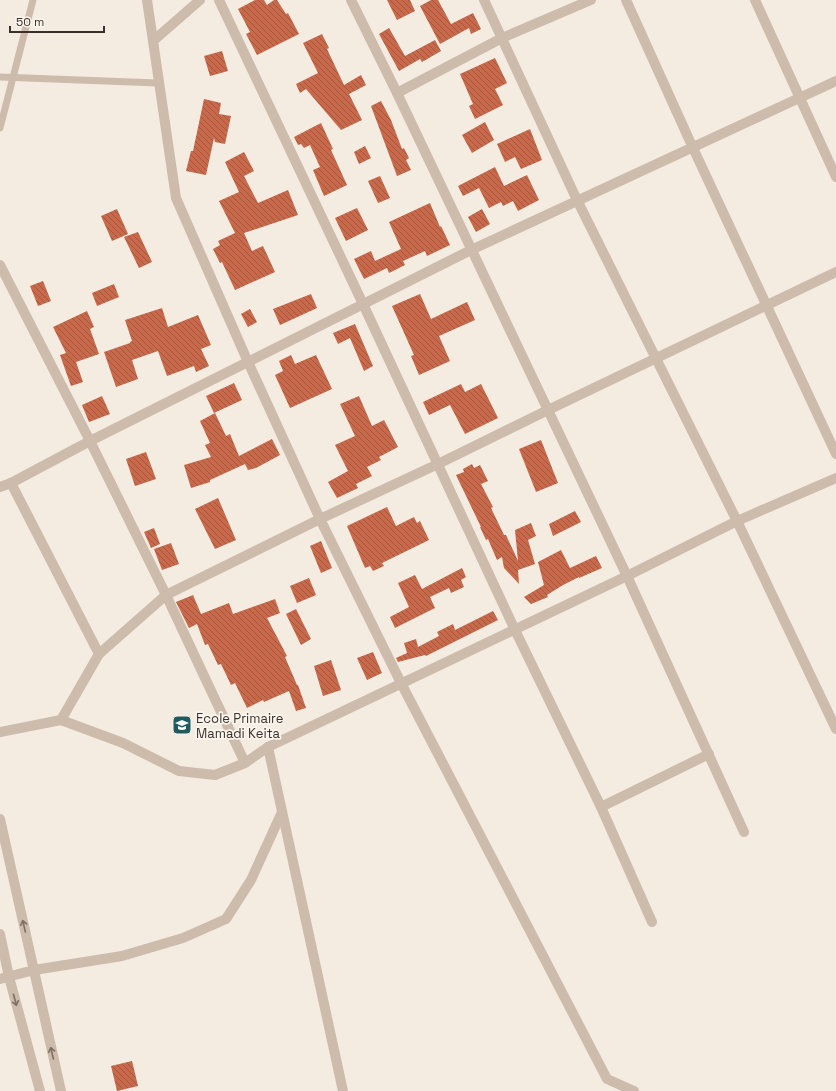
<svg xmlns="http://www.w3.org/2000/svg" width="836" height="1091" font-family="'Space Grotesk',sans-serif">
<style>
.building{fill:url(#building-back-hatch)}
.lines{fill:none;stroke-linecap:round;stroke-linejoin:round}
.service{stroke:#cdbbac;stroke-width:7}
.minor{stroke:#cdbbac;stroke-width:10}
.oneway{stroke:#7d6f65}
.labels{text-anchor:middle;stroke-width:3.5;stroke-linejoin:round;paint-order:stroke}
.poi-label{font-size:13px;fill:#3b302b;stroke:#fbf5ee;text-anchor:start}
</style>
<defs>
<pattern id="building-back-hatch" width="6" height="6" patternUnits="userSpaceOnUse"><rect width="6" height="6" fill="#c8694b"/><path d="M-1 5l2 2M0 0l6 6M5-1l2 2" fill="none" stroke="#a4573f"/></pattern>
</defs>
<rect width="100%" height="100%" fill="#f4ebe1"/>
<g class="building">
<polygon points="255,0 264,0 267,5 274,0 277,0 286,14 288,13 299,34 257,55 246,34 250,32 238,9"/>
<polygon points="387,0 410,0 415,11 397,20"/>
<polygon points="431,0 438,0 451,24 473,13 481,29 471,34 469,28 440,44 420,6"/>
<polygon points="389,28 405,56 435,40 441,51 422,62 420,59 399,71 379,34"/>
<polygon points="322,34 329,48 327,49 344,85 361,75 366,85 349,94 362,120 341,130 306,89 300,93 296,84 318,73 303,43"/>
<polygon points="222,51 228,71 210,76 204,56"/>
<polygon points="495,58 507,83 495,89 503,105 475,119 469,106 473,104 460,74"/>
<polygon points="204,99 221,103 219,114 231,116 225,144 215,142 214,138 206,175 186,171 191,151 193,151"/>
<polygon points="381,101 391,120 402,149 404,148 409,158 406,160 411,170 397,176 371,106"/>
<polygon points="485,122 494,140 472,153 462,135"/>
<polygon points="321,123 333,149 331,150 347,185 324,196 313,170 320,167 310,145 304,148 301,144 298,145 294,137"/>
<polygon points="530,129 542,160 521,169 515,157 505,162 497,144"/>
<polygon points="365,146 371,158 359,164 354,152"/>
<polygon points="244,152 254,171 244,176 258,203 288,190 298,215 244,233 252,251 263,246 275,272 235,290 222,262 220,263 213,249 220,245 218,241 235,233 219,201 239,192 225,162"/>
<polygon points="495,167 504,186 527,175 539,200 518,211 513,201 503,206 501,202 489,208 479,188 463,196 458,186"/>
<polygon points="380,176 390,198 378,203 368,181"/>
<polygon points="430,203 440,227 441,226 450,245 427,256 425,251 403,261 405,265 389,273 387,268 364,279 354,259 371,251 375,261 401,249 389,222"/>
<polygon points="357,208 368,230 346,241 335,218"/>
<polygon points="117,209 128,234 112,241 101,216"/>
<polygon points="482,209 490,224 476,232 468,217"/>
<polygon points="138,232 152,262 139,268 124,237"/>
<polygon points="43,281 51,301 38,306 30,286"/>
<polygon points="114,284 119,297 97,306 92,293"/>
<polygon points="311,294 317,308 280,325 273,309"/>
<polygon points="420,294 431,319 467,302 475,320 439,336 450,361 419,375 411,356 414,355 392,306"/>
<polygon points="162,308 168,327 198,315 211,345 201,349 209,366 196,372 194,366 167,376 158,351 132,360 138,379 116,387 104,352 130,343 130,342 132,341 125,320"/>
<polygon points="250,309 257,322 248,327 241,314"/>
<polygon points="87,311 94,327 90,329 99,354 76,362 83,382 71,386 60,355 66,353 53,327"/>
<polygon points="355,324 373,366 364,371 350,338 338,344 333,333"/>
<polygon points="291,355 295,364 316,355 332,389 290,408 275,375 283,371 279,361"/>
<polygon points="234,383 242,400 214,413 206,396"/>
<polygon points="461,384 465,392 481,384 498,418 465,434 450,405 429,415 423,402"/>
<polygon points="102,396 110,414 89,422 82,405"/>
<polygon points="359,396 372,426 384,420 398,447 379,457 381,460 367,467 372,476 356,484 358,488 337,498 328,482 348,471 335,445 355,436 340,404"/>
<polygon points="215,413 226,436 230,434 239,456 272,439 280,455 256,468 248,470 245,464 210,480 210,482 191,488 184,465 211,457 205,445 210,443 200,421"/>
<polygon points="541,440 558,483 536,492 519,449"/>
<polygon points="146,452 156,479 135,486 126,459"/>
<polygon points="472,464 474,468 480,465 488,481 481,484 493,507 491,508 504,535 506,535 518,561 515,530 531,523 536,536 528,540 535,564 518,570 519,584 504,568 502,557 497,560 488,539 486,540 480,527 481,527 456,475 464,472 463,469"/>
<polygon points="218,498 236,540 215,549 195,509"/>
<polygon points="387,507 396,526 414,517 417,523 420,521 429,540 382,563 384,566 373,571 370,566 365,568 347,526"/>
<polygon points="575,511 581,522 553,536 549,524"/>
<polygon points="154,528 160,544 151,548 144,532"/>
<polygon points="321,541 332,568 321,573 310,546"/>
<polygon points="171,543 179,564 162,570 154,549"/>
<polygon points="561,550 570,568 596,556 602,568 579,578 579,577 563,585 547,595 548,597 531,604 524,597 544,585 538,562"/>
<polygon points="462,568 466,577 461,580 464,587 451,593 449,588 430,597 435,608 395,628 390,617 409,607 398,583 415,575 422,589"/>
<polygon points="309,578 316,595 297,603 290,586"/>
<polygon points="193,595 201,614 229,603 233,614 275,599 280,613 267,618 287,656 285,657 297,685 298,685 306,708 296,711 289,691 264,702 263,700 247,708 235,683 231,685 221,664 218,665 208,644 205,645 197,624 189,628 176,602"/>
<polygon points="296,609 311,639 301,645 286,614"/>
<polygon points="493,611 498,620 426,656 425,655 398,662 396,658 407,653 404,643 416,639 418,647 439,636 437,632 453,624 455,630"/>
<polygon points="373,652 382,673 367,680 357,658"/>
<polygon points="331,660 341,690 323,696 314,666"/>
<polygon points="132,1061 138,1086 117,1091 111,1066"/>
</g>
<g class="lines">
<g class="service">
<polyline points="0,77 158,83"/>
<polyline points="0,128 33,0"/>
</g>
<g class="minor">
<polyline points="147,0 176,198 248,362 320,519 401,683 607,1079 634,1091"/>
<polyline points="219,0 363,304 515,630 601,807 652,922"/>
<polyline points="351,0 397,93 627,576 744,832"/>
<polyline points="484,0 577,200 737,521 836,729"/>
<polyline points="626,0 693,148 836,454"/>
<polyline points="755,0 836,177"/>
<polyline points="153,41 200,0"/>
<polyline points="397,93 502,38 591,0"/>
<polyline points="0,265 90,441 166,595 245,763"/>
<polyline points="11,483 99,654"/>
<polyline points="0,487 11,483 90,441 471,250 836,81"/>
<polyline points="61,720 123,743 179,771 215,775 245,763 268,747 627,576 737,521 836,478"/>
<polyline points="0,732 61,720 99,654 166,595 320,519 438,464 548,410 836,272"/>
<polyline points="268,747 343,1091"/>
<polyline points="601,807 709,754"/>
<polyline points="0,819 61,1091"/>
<polyline points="0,934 9,977 40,1091"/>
<polyline points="0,979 34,970 122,956 183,938 226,919 251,880 282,812"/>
</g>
</g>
<defs><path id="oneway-shaft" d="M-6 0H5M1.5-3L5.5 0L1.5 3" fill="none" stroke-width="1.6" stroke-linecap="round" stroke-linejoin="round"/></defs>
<g class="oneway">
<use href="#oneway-shaft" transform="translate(24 926) rotate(-103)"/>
<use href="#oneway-shaft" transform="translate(15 1000) rotate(75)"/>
<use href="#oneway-shaft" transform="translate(52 1053) rotate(-103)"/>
</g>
<defs>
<symbol id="school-square" viewBox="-11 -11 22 22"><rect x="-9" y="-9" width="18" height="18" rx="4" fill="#1f5a5e" stroke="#fbf5ee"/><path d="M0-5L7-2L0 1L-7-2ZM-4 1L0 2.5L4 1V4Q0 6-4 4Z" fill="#fff"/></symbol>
</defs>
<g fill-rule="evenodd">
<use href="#school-square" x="171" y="714" width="22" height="22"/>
</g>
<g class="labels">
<g class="poi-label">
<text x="196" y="723">Ecole Primaire<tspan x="196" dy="15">Mamadi Keita</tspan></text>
</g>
</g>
<path d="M10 26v6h94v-6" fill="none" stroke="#3b302b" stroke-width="2"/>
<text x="16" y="26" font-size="12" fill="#3b302b" stroke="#fbf5ee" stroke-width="3" paint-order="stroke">50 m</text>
</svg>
